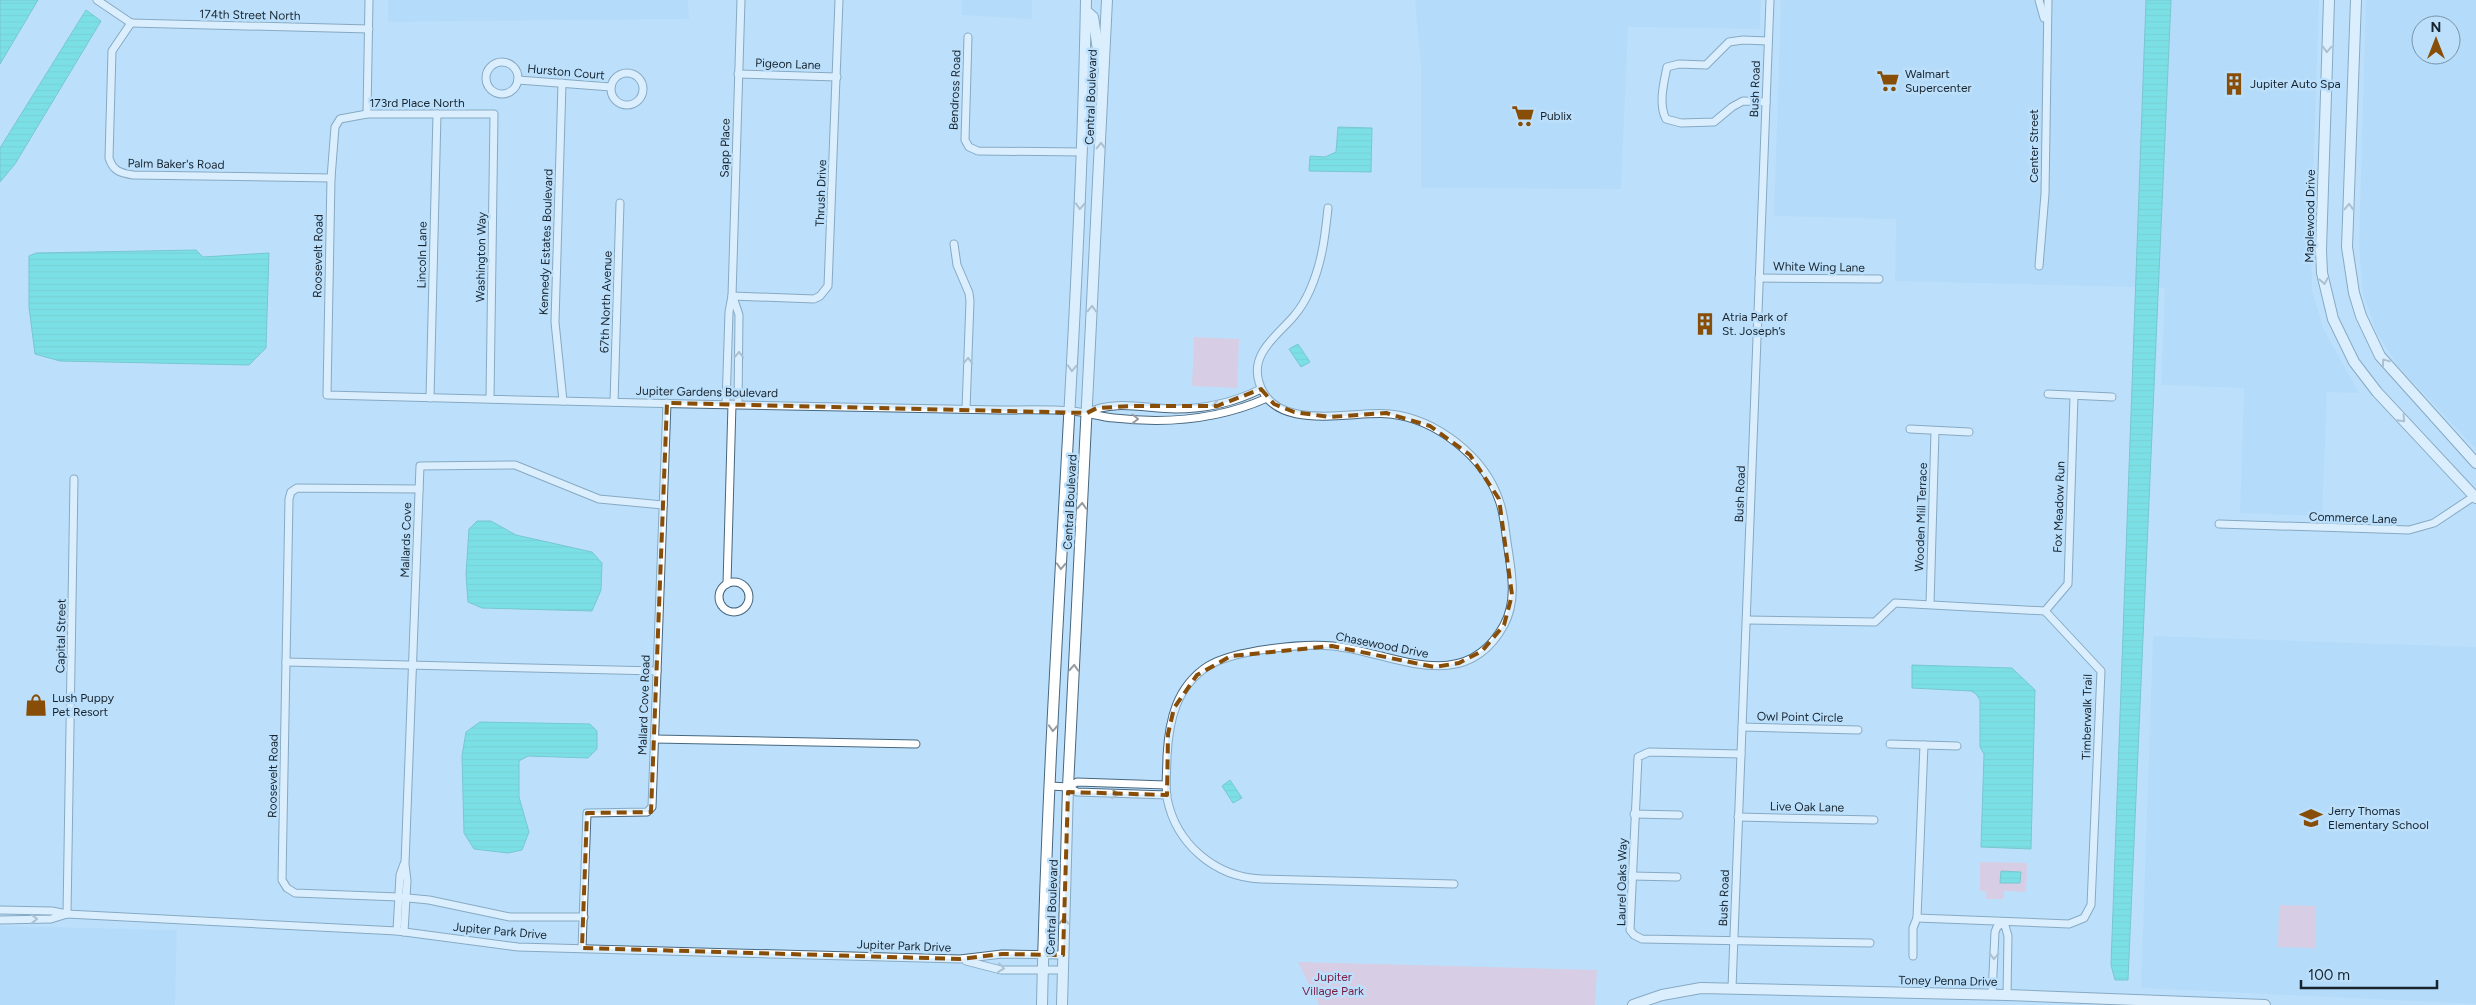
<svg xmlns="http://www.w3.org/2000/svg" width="2476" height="1005" font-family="Figtree,sans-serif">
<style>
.built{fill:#abd5f6;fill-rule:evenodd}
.park{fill:#f8b7c7}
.water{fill:url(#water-rules);stroke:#26a89b}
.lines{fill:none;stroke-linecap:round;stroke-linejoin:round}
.street-casing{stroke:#47677f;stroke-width:9}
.secondary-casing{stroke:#47677f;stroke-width:12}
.street{stroke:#fff;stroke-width:7}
.secondary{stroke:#fff;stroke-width:10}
.oneway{stroke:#979ca1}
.marked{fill:none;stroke:#884d06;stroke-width:4;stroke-dasharray:10 6;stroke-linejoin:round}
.labels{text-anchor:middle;stroke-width:5;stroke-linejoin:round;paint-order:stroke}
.street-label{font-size:12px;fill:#17242e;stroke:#bce0fc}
.poi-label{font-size:12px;fill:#17242e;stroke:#bce0fc;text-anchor:start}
.park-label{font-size:12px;fill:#7c1a41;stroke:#bce0fc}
</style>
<defs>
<pattern id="water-rules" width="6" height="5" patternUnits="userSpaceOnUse" patternTransform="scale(1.25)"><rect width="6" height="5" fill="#2de1ca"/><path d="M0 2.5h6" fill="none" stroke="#27c1ae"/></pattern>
</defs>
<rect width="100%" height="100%" fill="#bce0fc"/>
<g class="built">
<polygon points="388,0 688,0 689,19 388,22"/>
<polygon points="962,0 1032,0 1032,19 962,15"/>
<polygon points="1415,0 1761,0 1760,29 1628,27 1621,189 1421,188 1421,67"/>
<polygon points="1781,0 2319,0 2311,239 2312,290 2323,328 2359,393 2327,392 2322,516 2240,513 2244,388 2161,385 2165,288 1895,281 1896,219 1774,216"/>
<path d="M2366 0H2476V449L2397 365 2377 333 2363 294 2359 245ZM2421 25H2451V55H2421Z"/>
<polygon points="2153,636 2476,647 2476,1004 2141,988"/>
<polygon points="0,926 177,930 175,1005 0,1005"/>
</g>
<g class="park">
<polygon points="1194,337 1239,339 1237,388 1192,386"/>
<polygon points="1980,862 2027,863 2026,892 2004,891 2003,899 1986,899 1986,891 1980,891"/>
<polygon points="2279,905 2316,906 2315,948 2278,947"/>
<polygon points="1298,962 1597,970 1595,1005 1319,1005"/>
</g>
<g class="water">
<polygon points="0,0 38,0 0,64"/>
<polygon points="2146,0 2171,0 2128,980 2115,980 2111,965"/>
<polygon points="86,10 101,21 15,164 0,182 0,148"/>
<polygon points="1338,127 1372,128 1371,172 1309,171 1310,156 1325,157 1336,152"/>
<polygon points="196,250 203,257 269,253 266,348 249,365 60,361 35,354 29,307 29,256 36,253"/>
<polygon points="1298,344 1310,362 1301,367 1289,349"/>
<polygon points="477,521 491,521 516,535 592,552 602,563 601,590 592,611 482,608 468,602 466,575 469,529"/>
<polygon points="1912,665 2012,668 2035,690 2031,849 1981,847 1984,754 1980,747 1980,700 1976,694 1971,691 1912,688"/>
<polygon points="480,722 590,724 597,731 597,749 588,758 528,756 519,761 519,797 529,832 522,850 508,853 474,849 464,833 462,756 466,732"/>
<polygon points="1230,780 1242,798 1233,803 1222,786"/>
<polygon points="2001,871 2021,872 2020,883 2000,883"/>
</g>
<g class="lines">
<defs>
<g id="street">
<polyline points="97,0 131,23"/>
<polyline points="2039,0 2044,18"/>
<path d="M131 23 112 51 109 158C113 171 120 173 133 175L331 178"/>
<polyline points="131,23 369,29"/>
<polyline points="968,37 965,140 969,147 978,151 1083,152"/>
<circle cx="502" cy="78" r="16"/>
<circle cx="627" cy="89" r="16"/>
<polyline points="738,74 837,77"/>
<polyline points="518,80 611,87"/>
<polyline points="562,83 555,322 563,401"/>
<path d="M1766 102 1743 101 1732 107 1714 122 1681 123 1666 119C1658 104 1664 82 1667 67L1679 64 1706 65 1729 42 1743 40 1768 41"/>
<polyline points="367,114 369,0"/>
<path d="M1328 208C1325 237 1322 263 1310 290 1306 299 1300 309 1294 316 1278 335 1250 353 1259 382 1273 434 1353 410 1390 414 1436 419 1484 456 1499 500 1504 513 1505 528 1507 542 1511 570 1518 599 1504 625 1464 698 1392 652 1333 646 1303 643 1234 650 1208 666 1176 687 1169 720 1167 756 1167 770 1165 784 1167 798 1176 844 1215 877 1261 879L1454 884"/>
<polyline points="954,244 957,265 969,293 970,301 966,409"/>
<polyline points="2039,266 2045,194 2048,0"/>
<polyline points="1759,278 1879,279"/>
<polyline points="732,296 814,299 820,296 828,286 839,0"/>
<polyline points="733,297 739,315 738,404"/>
<polyline points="2048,394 2112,397"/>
<polyline points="430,398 437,114"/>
<path d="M490 399 494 114H367L340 119 335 127 331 178 327 395C551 401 776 407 1000 410 1024 410 1048 409 1072 411 1086 412 1100 417 1114 418 1167 424 1218 420 1267 398"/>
<polyline points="614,402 620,203"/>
<polyline points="726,404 729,312 732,296 741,0"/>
<path d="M1087 413C1114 399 1147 409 1175 409 1207 409 1233 403 1261 389"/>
<polyline points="1910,429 1969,432"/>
<polyline points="419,489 297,488 291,492 289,499 282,880 287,888 295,893 398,897 429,900 510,917 584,917"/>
<polyline points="2219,524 2409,530 2434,523 2476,495"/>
<circle cx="734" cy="597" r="15"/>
<polyline points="727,584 732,404"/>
<polyline points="1930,604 1935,431"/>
<polyline points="2045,611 2068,584 2074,396"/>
<polyline points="1747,620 1875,622 1895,603 2045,611 2101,671 2091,905 2084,918 2069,924 1917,918"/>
<polyline points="286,662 657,671"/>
<polyline points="1742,727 1858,730"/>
<polyline points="654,739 916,744"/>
<polyline points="1890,744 1957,746"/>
<polyline points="1741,754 1649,752 1638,757 1630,930 1634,935 1642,939 1870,943"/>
<polyline points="1050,786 1068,787 1077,782 1166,785"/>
<polyline points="1068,787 1077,792 1167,795"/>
<polyline points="1634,814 1679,815"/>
<polyline points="1738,817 1874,820"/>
<polyline points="1632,876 1677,877"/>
<polyline points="0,910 52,911 67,914 397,931 518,947 960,959 1002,954 1063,955"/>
<polyline points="67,914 74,479"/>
<polyline points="0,920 51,919 67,914"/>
<polyline points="397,931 400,875 404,864"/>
<polyline points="404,932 407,881 405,864 420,466 515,465 599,499 663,505"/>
<polyline points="582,948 587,813 647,812 652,807 667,403"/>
<polyline points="1913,956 1913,928 1917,918 1924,745"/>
<polyline points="966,961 1001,970 1062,970"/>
<polyline points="1732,988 1770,0"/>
<polyline points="1992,995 1995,932 1997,927 2004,922 2008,936 2007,995"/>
</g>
<g id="secondary">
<polyline points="2329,0 2321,250 2322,273 2333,319 2354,362 2377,392 2476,498"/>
<polyline points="2356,0 2347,247 2354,293 2361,316 2380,356 2476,463"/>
<polyline points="1086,11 1093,17 1100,63"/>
<path d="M1042 1005C1049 670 1080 335 1086 0"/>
<polyline points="1062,1005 1068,787 1107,0"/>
<polyline points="1633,1005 1662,995 1701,988 2007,995 2265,1005"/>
</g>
</defs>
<use href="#street" class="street-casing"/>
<use href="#secondary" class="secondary-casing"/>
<use href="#street" class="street"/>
<use href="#secondary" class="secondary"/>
</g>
<defs><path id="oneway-chevron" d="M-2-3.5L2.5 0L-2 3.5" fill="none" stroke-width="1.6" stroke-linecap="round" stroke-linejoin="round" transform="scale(1.25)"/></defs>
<g class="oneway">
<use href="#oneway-chevron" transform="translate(2327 49) rotate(92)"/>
<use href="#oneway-chevron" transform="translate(1101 146) rotate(-88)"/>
<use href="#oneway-chevron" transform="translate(1080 206) rotate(93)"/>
<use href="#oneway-chevron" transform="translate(2349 207) rotate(-88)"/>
<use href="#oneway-chevron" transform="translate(2324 281) rotate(80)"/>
<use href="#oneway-chevron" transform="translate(1092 309) rotate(-87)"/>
<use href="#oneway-chevron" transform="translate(739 355) rotate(-89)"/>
<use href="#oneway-chevron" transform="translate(968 361) rotate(-88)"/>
<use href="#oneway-chevron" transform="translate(2385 362) rotate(-127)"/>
<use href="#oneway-chevron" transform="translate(1072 368) rotate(93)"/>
<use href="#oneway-chevron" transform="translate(1216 405) rotate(171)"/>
<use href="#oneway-chevron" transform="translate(1135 419) rotate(1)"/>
<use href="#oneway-chevron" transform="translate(2402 419) rotate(47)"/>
<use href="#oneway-chevron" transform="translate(1082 506) rotate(-87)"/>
<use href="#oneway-chevron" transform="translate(1061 566) rotate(93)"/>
<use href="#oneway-chevron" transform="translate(1074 668) rotate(-87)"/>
<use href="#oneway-chevron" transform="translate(1053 728) rotate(93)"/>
<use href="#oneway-chevron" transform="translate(1115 794) rotate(2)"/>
<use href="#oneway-chevron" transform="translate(34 919)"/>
<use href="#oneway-chevron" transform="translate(1064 921) rotate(-88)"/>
<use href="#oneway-chevron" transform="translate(1994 956) rotate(92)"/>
<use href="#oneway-chevron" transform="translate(1001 968) rotate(7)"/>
</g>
<path d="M0 0H2476V1005H0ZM1261 389 1274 404 1294 412 1330 417 1386 413 1430 426 1470 455 1499 499 1512 595 1504 625 1482 651 1459 663 1434 667 1332 646 1231 656 1197 675 1174 708 1168 734 1167 795 1068 792 1063 955 1002 954 960 959 582 948 587 813 651 812 667 403 1087 413 1097 408 1133 406H1217Z" fill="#bce0fc" fill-opacity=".55" fill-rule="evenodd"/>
<path class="marked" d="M1261 389 1274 404 1294 412 1330 417 1386 413 1430 426 1470 455 1499 499 1512 595 1504 625 1482 651 1459 663 1434 667 1332 646 1231 656 1197 675 1174 708 1168 734 1167 795 1068 792 1063 955 1002 954 960 959 582 948 587 813 651 812 667 403 1087 413 1097 408 1133 406H1217Z"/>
<defs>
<symbol id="supermarket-bare" viewBox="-9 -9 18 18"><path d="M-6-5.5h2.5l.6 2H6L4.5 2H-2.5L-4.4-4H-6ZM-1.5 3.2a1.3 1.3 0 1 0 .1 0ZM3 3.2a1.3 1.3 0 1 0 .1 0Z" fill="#884d06" stroke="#bce0fc" stroke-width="2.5" paint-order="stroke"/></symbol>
<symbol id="building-bare" viewBox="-9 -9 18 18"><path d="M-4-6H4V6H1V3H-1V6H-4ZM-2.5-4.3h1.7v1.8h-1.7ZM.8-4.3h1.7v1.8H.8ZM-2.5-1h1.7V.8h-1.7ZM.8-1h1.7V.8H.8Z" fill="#884d06" stroke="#bce0fc" stroke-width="2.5" paint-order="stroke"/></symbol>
<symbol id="shop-bare" viewBox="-9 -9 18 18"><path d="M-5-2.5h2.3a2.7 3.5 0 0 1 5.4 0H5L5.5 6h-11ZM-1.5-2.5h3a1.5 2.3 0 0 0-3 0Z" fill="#884d06" stroke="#bce0fc" stroke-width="2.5" paint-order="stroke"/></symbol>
<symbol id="school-bare" viewBox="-9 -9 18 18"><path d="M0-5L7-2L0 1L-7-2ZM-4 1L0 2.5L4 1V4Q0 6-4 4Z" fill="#884d06" stroke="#bce0fc" stroke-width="2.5" paint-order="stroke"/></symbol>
</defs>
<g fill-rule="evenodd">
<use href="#supermarket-bare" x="1872" y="65" width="32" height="32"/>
<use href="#building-bare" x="2218" y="68" width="32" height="32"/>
<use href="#supermarket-bare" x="1507" y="100" width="32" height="32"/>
<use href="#building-bare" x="1689" y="308" width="32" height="32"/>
<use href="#shop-bare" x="20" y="689" width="32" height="32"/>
<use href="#school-bare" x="2295" y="802" width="32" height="32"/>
</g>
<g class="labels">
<g class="street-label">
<text transform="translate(250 15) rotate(1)" y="4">174th Street North</text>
<text transform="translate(788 64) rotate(2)" y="4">Pigeon Lane</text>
<text transform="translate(566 72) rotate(5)" y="4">Hurston Court</text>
<text transform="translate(1755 89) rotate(-88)" y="4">Bush Road</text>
<text transform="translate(955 90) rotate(-88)" y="4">Bendross Road</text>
<text transform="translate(1091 97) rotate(-88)" y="4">Central Boulevard</text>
<text x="417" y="107">173rd Place North</text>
<text transform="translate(2034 146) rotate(-90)" y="4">Center Street</text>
<text transform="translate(725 148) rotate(-89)" y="4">Sapp Place</text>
<text transform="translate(176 164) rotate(1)" y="4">Palm Baker's Road</text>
<text transform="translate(821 193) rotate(-88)" y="4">Thrush Drive</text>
<text transform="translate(2310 216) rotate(-89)" y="4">Maplewood Drive</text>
<text transform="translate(546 242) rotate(-88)" y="4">Kennedy Estates Boulevard</text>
<text transform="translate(422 255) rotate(-89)" y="4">Lincoln Lane</text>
<text transform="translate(318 256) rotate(-89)" y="4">Roosevelt Road</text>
<text transform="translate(481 257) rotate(-89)" y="4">Washington Way</text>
<text transform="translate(1819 267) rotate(1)" y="4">White Wing Lane</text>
<text transform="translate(606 302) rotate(-88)" y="4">67th North Avenue</text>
<text transform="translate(707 392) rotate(1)" y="4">Jupiter Gardens Boulevard</text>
<text transform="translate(1740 494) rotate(-88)" y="4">Bush Road</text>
<text transform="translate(1070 502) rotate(-87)" y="4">Central Boulevard</text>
<text transform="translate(2059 507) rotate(-88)" y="4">Fox Meadow Run</text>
<text transform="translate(1921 517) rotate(-88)" y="4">Wooden Mill Terrace</text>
<text transform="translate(2353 518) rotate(2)" y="4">Commerce Lane</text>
<text transform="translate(406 540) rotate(-88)" y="4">Mallards Cove</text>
<text transform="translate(61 636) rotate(-89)" y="4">Capital Street</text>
<text transform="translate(1382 645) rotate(11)" y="4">Chasewood Drive</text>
<text transform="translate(644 705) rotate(-88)" y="4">Mallard Cove Road</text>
<text transform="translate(1800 717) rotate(1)" y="4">Owl Point Circle</text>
<text transform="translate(2087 717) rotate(-89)" y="4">Timberwalk Trail</text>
<text transform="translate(273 776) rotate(-89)" y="4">Roosevelt Road</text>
<text transform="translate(1807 807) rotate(1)" y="4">Live Oak Lane</text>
<text transform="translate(1622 882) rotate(-89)" y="4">Laurel Oaks Way</text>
<text transform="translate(1724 898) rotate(-88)" y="4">Bush Road</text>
<text transform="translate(1052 907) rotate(-88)" y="4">Central Boulevard</text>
<text transform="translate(500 931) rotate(5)" y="4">Jupiter Park Drive</text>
<text transform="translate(904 946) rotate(2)" y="4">Jupiter Park Drive</text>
<text transform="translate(1948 981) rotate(1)" y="4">Toney Penna Drive</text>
</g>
<g class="poi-label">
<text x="1905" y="78">Walmart<tspan x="1905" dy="14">Supercenter</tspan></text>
<text x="2250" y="88">Jupiter Auto Spa</text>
<text x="1540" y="120">Publix</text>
<text x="1722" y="321">Atria Park of<tspan x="1722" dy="14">St. Joseph’s</tspan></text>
<text x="52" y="702">Lush Puppy<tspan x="52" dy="14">Pet Resort</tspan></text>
<text x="2328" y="815">Jerry Thomas<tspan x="2328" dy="14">Elementary School</tspan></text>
</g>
<g class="park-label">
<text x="1333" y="981">Jupiter<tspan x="1333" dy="14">Village Park</tspan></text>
</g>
</g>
<g transform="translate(2436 40)"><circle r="24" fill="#bce0fc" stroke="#7a95aa"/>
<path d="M0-4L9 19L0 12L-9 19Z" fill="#884d06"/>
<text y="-8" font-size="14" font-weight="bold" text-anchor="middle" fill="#17242e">N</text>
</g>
<path d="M2301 980v8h136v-8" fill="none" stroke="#17242e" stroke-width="2.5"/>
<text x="2308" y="980" font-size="15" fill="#17242e" stroke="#bce0fc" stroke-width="4" paint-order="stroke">100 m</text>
</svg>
